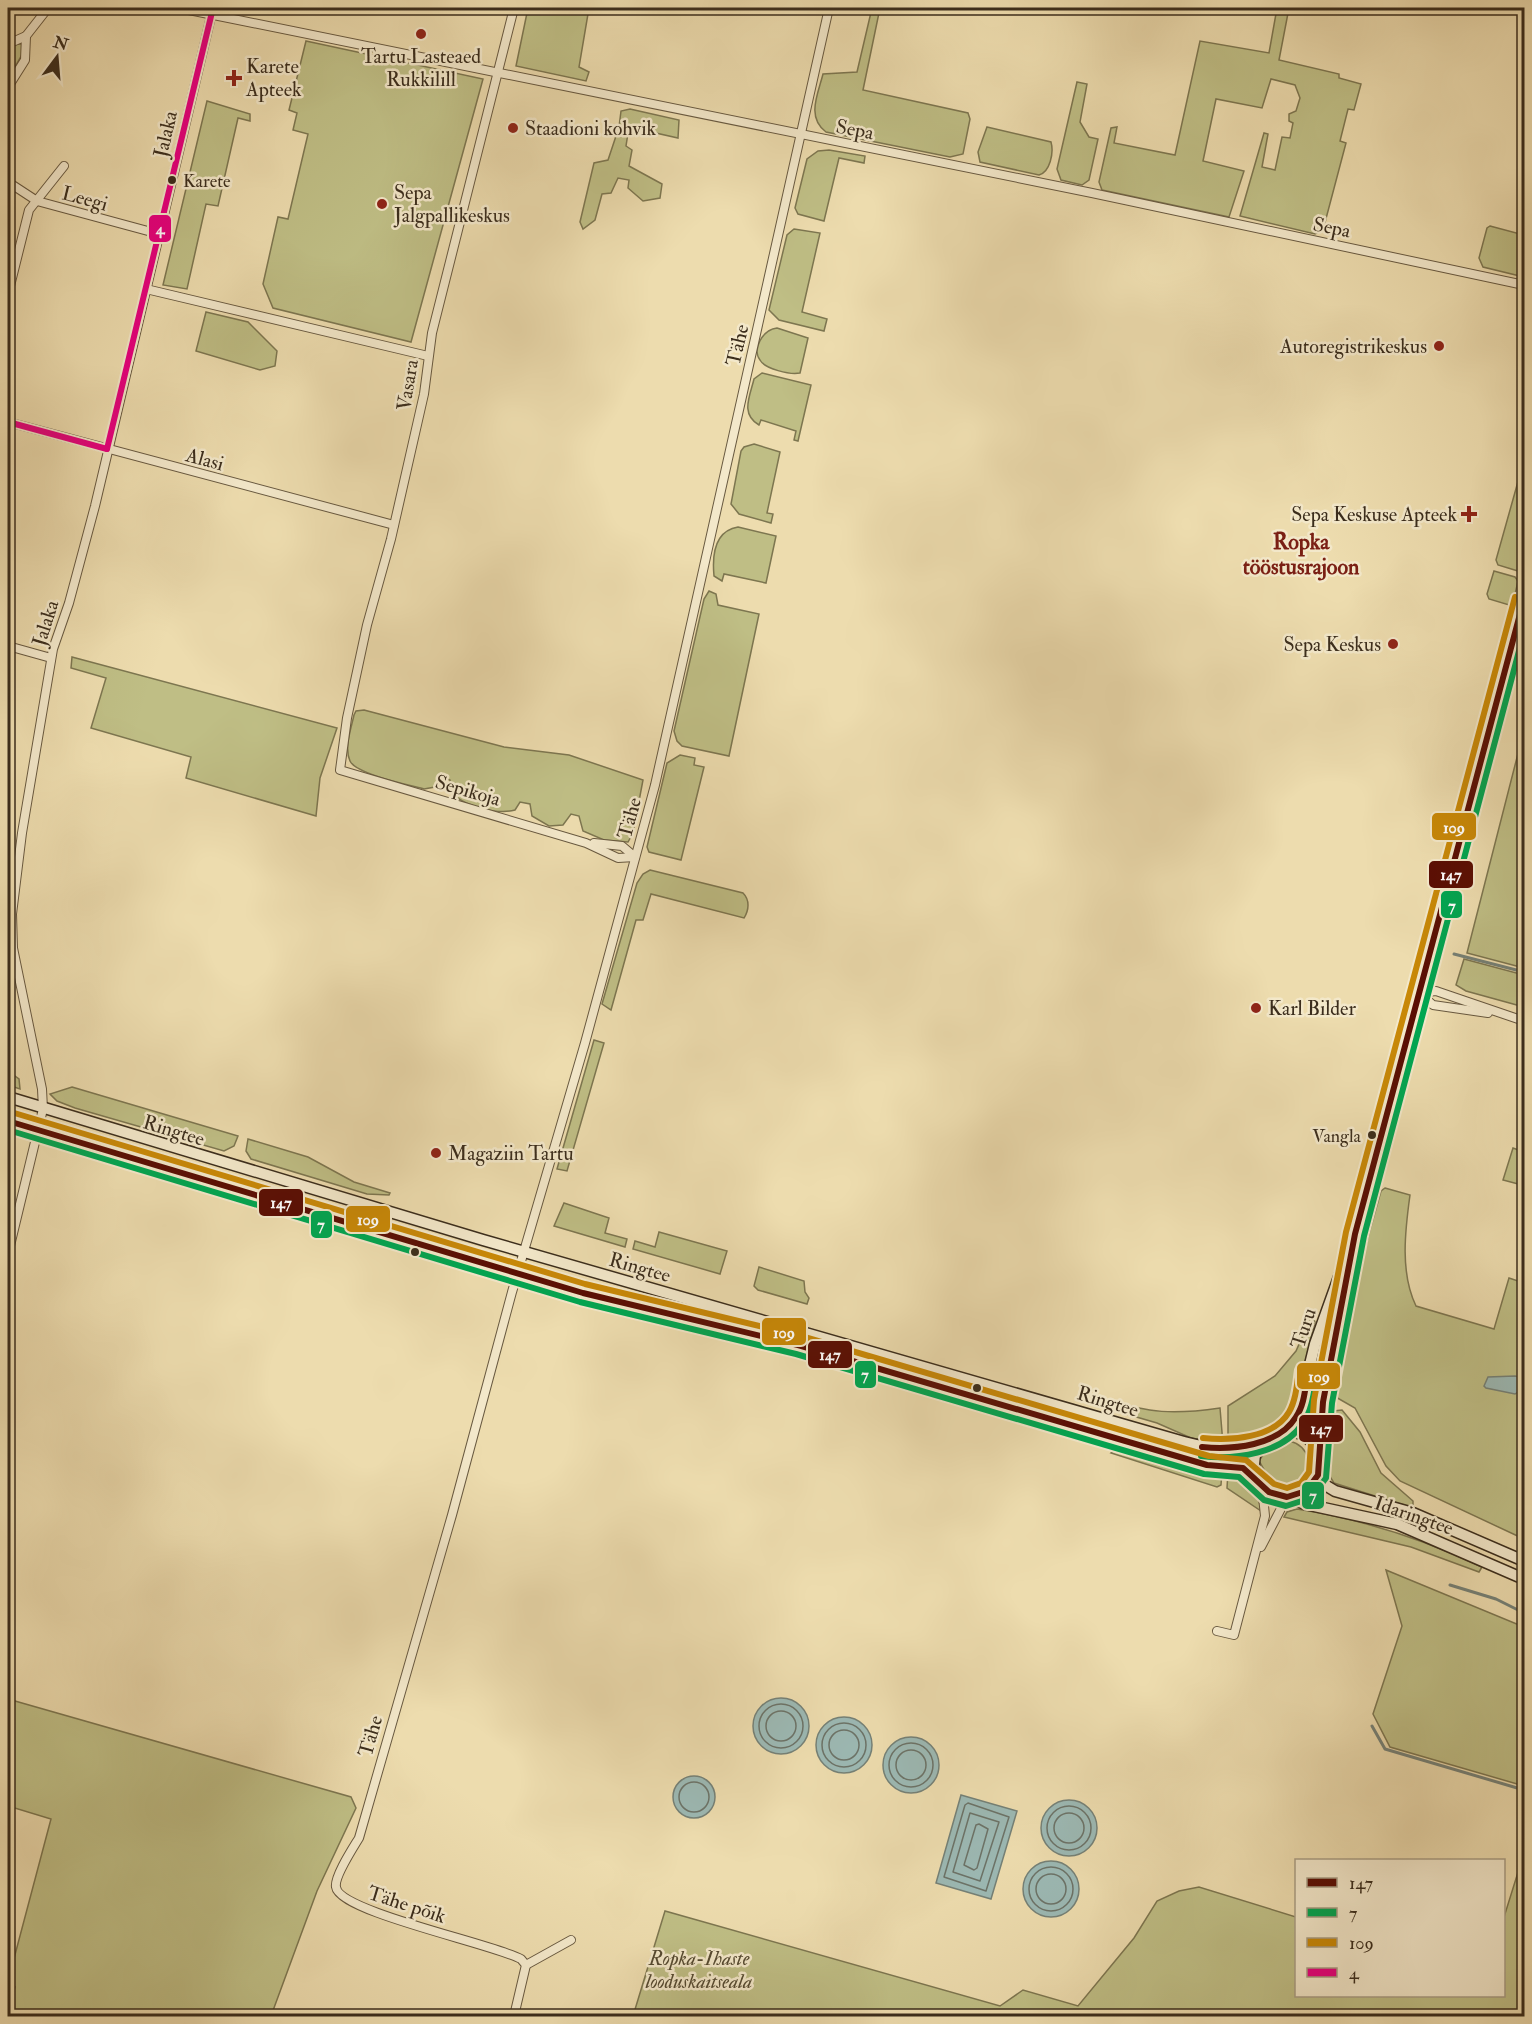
<svg xmlns="http://www.w3.org/2000/svg" width="1532" height="2024" font-family="'IM FELL Double Pica',serif">
<style>
.green{fill:#bfbe85;stroke:#7d7650;stroke-width:1.5}
.water{fill:#9cb9b4;stroke:#758177;stroke-width:1.5}
.lines{fill:none;stroke-linecap:round;stroke-linejoin:round}
.shore{stroke:#6c7368;stroke-width:1.5}
.stream{stroke:#758177;stroke-width:3}
.minor-casing{stroke:#685940;stroke-width:10}
.secondary-casing{stroke:#3b2d1c;stroke-width:13}
.minor{stroke:#f3e8ca;stroke-width:8}
.secondary{stroke:#f3e8ca;stroke-width:10}
.bus-1-casing{stroke:#f3e8ca;stroke-width:10}
.bus-2-casing{stroke:#f3e8ca;stroke-width:10}
.bus-3-casing{stroke:#f3e8ca;stroke-width:10}
.bus-4-casing{stroke:#f3e8ca;stroke-width:10}
.bus-1{stroke:#5a0e03;stroke-width:6}
.bus-2{stroke:#00a651;stroke-width:6}
.bus-3{stroke:#c88807;stroke-width:6}
.bus-4{stroke:#e5007d;stroke-width:6}
.poi-dot{fill:#8f2418;stroke:#f3e8ca;stroke-width:2}
.bus-dot{fill:#3b2d1c;stroke:#f3e8ca;stroke-width:2}
.labels{text-anchor:middle;stroke-width:5;stroke-linejoin:round;paint-order:stroke}
.bus-label{font-size:18px;fill:#3b2d1c;stroke:#f3e8ca;text-anchor:start}
.poi-label{font-size:20px;fill:#3b2d1c;stroke:#f3e8ca;text-anchor:start}
.street-label{font-size:20px;fill:#3b2d1c;stroke:#f3e8ca}
.park-label{font-size:20px;font-style:italic;fill:#554a31;stroke:#f3e8ca}
.quarter-label{font-size:22px;font-weight:bold;fill:#7a1f14;stroke:#f3e8ca}
.line-badge{stroke:#f3e8ca;stroke-width:2}
.badge-label{font-size:16px;text-anchor:middle;font-weight:bold;fill:#fff}
</style>
<rect width="100%" height="100%" fill="#eddcae"/>
<filter id="stains"><feTurbulence type="fractalNoise" baseFrequency=".00333" numOctaves="4"/><feColorMatrix values="0 0 0 0 .2 0 0 0 0 .09 0 0 0 0 .02 0 0 0 .5 -.17"/></filter>
<radialGradient id="worn" r=".72"><stop offset=".6" stop-color="#630" stop-opacity="0"/><stop offset="1" stop-color="#630" stop-opacity=".3"/></radialGradient>
<g class="green">
<polygon points="528,8 589,8 579,67 589,72 586,81 516,66"/>
<path d="M872 8H880L863 90 968 113 970 119 963 154 950 157 826 132C806 117 818 94 823 74L857 72Z"/>
<polygon points="1277,8 1289,8 1279,60 1339,74 1339,78 1361,84 1354,110 1348,109 1340,141 1346,143 1323,230 1315,234 1240,216 1264,133 1268,134 1262,167 1275,170 1282,137 1290,138 1293,123 1289,121 1289,114 1296,111 1300,98 1295,85 1271,79 1262,108 1216,99 1203,161 1244,171 1229,217 1102,190 1099,182 1111,128 1117,127 1114,143 1175,155 1200,41 1269,53"/>
<polygon points="306,41 483,79 411,342 273,308 263,284 278,217 288,219 308,134 293,130 297,113 289,110"/>
<polygon points="16,44 22,44 24,51 8,79 8,48"/>
<polygon points="1077,82 1087,84 1080,122 1089,137 1098,139 1089,180 1082,185 1061,180 1057,169"/>
<polygon points="207,101 250,114 250,121 238,118 218,206 206,204 187,289 163,285"/>
<polygon points="630,109 679,120 678,138 629,127 626,146 632,150 629,166 662,184 660,198 643,201 628,188 629,180 618,178 611,193 602,194 595,220 583,229 580,222 594,163 608,160 619,127 621,111"/>
<path d="M987 127 1051 142C1054 153 1050 172 1039 175L980 162 978 152Z"/>
<polygon points="829,150 865,156 864,163 839,158 824,221 798,214 795,208 807,159 818,151"/>
<polygon points="1490,226 1524,235 1524,277 1483,267 1479,258 1487,228"/>
<polygon points="794,229 820,233 802,312 827,319 824,331 779,320 769,310 787,235"/>
<polygon points="206,312 248,322 277,351 275,366 260,370 196,351"/>
<path d="M777 328 808 338 800 373C790 375 765 369 760 360 752 350 762 330 777 328Z"/>
<path d="M762 373 811 385 798 441 794 440 796 431 761 420 759 425C740 414 750 396 754 379Z"/>
<polygon points="754,444 780,452 767,513 773,514 771,523 739,514 731,504 741,451 744,447"/>
<polygon points="1524,474 1524,557 1518,571 1498,565 1496,560 1519,478"/>
<path d="M738 527 776 536 766 583 724 574 722 581 714 576C712 555 714 531 738 527Z"/>
<polygon points="1494,571 1515,577 1518,581 1514,599 1509,605 1489,599 1487,594"/>
<polygon points="709,591 716,594 718,605 759,614 729,756 682,746 677,741 674,731 704,599"/>
<polygon points="72,657 337,728 320,778 316,816 186,778 191,757 91,728 106,678 71,668"/>
<path d="M364 710 504 747 569 755 643 780 633 833 628 842 604 840 583 831 579 816 571 814 563 825 549 826 532 816 530 804 520 802 515 810C498 815 460 806 450 790V780L441 777 435 787 424 789C409 785 356 774 350 761 344 748 351 729 354 715L356 711Z"/>
<polygon points="1524,730 1524,968 1467,953"/>
<polygon points="680,755 695,758 694,765 704,767 681,860 649,852 647,847 667,763"/>
<path d="M650 870 743 893C750 900 749 910 744 918L651 894 643 920H636L611 1010 602 1004 637 883 643 874Z"/>
<polygon points="1464,959 1524,975 1524,1007 1466,991 1456,985"/>
<polygon points="594,1040 604,1043 567,1171 557,1169"/>
<polygon points="8,1071 19,1079 20,1089 8,1085"/>
<polygon points="72,1087 238,1136 234,1146 224,1151 75,1108 57,1101 50,1094"/>
<polygon points="248,1139 308,1157 354,1182 390,1193 389,1195 367,1194 251,1159 246,1151"/>
<polygon points="1513,1148 1524,1152 1522,1185 1503,1180"/>
<path d="M1385 1188 1410 1195C1405 1231 1400 1273 1416 1306L1494 1329 1509 1278 1524 1283V1539L1400 1481 1386 1466 1355 1408 1334 1396C1345 1326 1361 1259 1381 1191Z"/>
<polygon points="564,1203 609,1218 605,1233 627,1239 625,1247 554,1226"/>
<polygon points="659,1232 727,1251 720,1274 633,1249 635,1241 655,1247"/>
<polygon points="759,1267 804,1281 805,1292 809,1298 807,1304 758,1290 754,1286"/>
<path d="M1312 1315 1315 1322 1295 1403C1283 1426 1253 1439 1228 1442V1406L1275 1376 1296 1351Z"/>
<path d="M1104 1399C1151 1413 1172 1415 1220 1408L1223 1444 1191 1438 1157 1423 1109 1409 1104 1403Z"/>
<path d="M1342 1410 1360 1432 1381 1473 1413 1501V1508L1334 1483C1320 1464 1325 1439 1325 1417L1333 1411Z"/>
<path d="M1282 1440C1304 1441 1315 1459 1305 1478L1287 1488 1273 1485 1259 1461 1268 1447Z"/>
<polygon points="1117,1448 1199,1469 1222,1471 1221,1485 1217,1487 1111,1453"/>
<polygon points="1252,1451 1249,1461 1229,1461 1228,1453"/>
<path d="M1228 1472C1250 1473 1258 1491 1261 1511L1227 1488Z"/>
<path d="M1297 1509C1361 1519 1423 1539 1482 1567L1479 1572 1411 1547 1284 1517 1287 1512Z"/>
<polygon points="1386,1570 1524,1627 1524,1786 1390,1747 1373,1714 1402,1626"/>
<polygon points="8,1699 351,1797 356,1808 317,1891 271,2016 8,2016 15,1987 8,1986 8,1981 51,1819 8,1806"/>
<polygon points="1524,1853 1524,2016 633,2016 665,1911 1000,2006 1023,1990 1078,2006 1134,1938 1157,1901 1179,1891 1199,1887 1296,1917 1296,1996 1504,1996 1504,1917"/>
</g>
<g class="water">
<polygon points="1515,1376 1524,1378 1524,1388 1515,1394 1486,1388 1484,1386 1488,1377"/>
<circle cx="781" cy="1726" r="28"/>
<circle cx="844" cy="1745" r="28"/>
<circle cx="911" cy="1765" r="28"/>
<circle cx="694" cy="1797" r="21"/>
<polygon points="961,1795 1017,1811 991,1899 936,1883"/>
<circle cx="1069" cy="1828" r="28"/>
<circle cx="1051" cy="1889" r="28"/>
</g>
<g class="lines">
<g class="shore">
<circle cx="781" cy="1726" r="22"/>
<circle cx="781" cy="1726" r="15"/>
<circle cx="844" cy="1745" r="22"/>
<circle cx="844" cy="1745" r="15"/>
<circle cx="911" cy="1765" r="22"/>
<circle cx="911" cy="1765" r="15"/>
<circle cx="694" cy="1797" r="15"/>
<polygon points="968,1803 1009,1817 986,1891 944,1877 965,1805"/>
<circle cx="1069" cy="1828" r="22"/>
<polygon points="970,1813 999,1822 980,1881 953,1872"/>
<circle cx="1069" cy="1828" r="15"/>
<polygon points="979,1824 988,1829 977,1868 974,1870 964,1865 976,1825"/>
<circle cx="1051" cy="1889" r="22"/>
<circle cx="1051" cy="1889" r="15"/>
</g>
<g class="stream">
<polyline points="1454,954 1524,972"/>
<polyline points="1450,1585 1496,1599 1524,1613"/>
<polyline points="1372,1726 1385,1749 1524,1790"/>
</g>
<defs>
<g id="minor">
<polyline points="179,8 1092,193 1524,285"/>
<polyline points="514,8 432,333 424,394 391,539 367,625 347,718 340,770 586,843 618,858 635,857"/>
<polyline points="8,44 26,36 48,8"/>
<polyline points="8,87 25,60 26,36"/>
<polyline points="8,182 37,201 159,234"/>
<polyline points="146,289 428,356"/>
<polyline points="8,294 29,210 64,166"/>
<polyline points="8,422 394,525"/>
<polyline points="8,646 51,658"/>
<polyline points="594,843 622,846 635,857"/>
<polyline points="1419,993 1436,991 1524,1021"/>
<polyline points="1419,993 1433,1005 1488,1013"/>
<polyline points="8,1254 43,1109 42,1089 13,948 12,914 22,833 53,649 69,603 95,506 213,8"/>
<polyline points="1261,1547 1287,1497"/>
<polyline points="1217,1631 1234,1635 1265,1516 1262,1486"/>
<polyline points="526,1965 571,1940"/>
<path d="M514 2016 526 1965 521 1959C494 1944 339 1912 336 1887 334 1877 353 1848 359 1838L452 1515 512 1292 585 1043 655 785 829 8"/>
</g>
<g id="secondary">
<path d="M8 1097 483 1240 1184 1442C1214 1450 1237 1451 1266 1439"/>
<polyline points="8,1121 583,1293 798,1345 1207,1465 1243,1468 1257,1478"/>
<circle cx="1287" cy="1464" r="33"/>
<polyline points="1285,1432 1297,1418 1315,1344 1344,1263"/>
<polyline points="1318,1454 1323,1402 1355,1234 1524,599"/>
<polyline points="1318,1475 1325,1485 1335,1491 1413,1513 1524,1561"/>
<polyline points="1287,1497 1305,1504 1397,1524 1524,1579"/>
</g>
</defs>
<use href="#minor" class="minor-casing"/>
<use href="#secondary" class="secondary-casing"/>
<use href="#minor" class="minor"/>
<use href="#secondary" class="secondary"/>
<defs>
<g id="bus-1">
<polyline points="8,1121 583,1293 798,1345 1207,1465 1243,1468 1269,1492 1287,1497 1306,1491 1318,1475 1323,1402 1355,1234 1524,599"/>
<path d="M1202 1447C1233 1450 1278 1446 1296 1417 1305 1404 1305 1387 1308 1372"/>
</g>
<g id="bus-2">
<polyline points="8,1130 580,1302 796,1354 1204,1474 1239,1477 1264,1500 1286,1506 1311,1498 1326,1478 1332,1403 1364,1236 1524,632"/>
<path d="M1201 1456C1235 1460 1283 1454 1303 1423 1313 1409 1314 1390 1317 1374"/>
</g>
<g id="bus-3">
<polyline points="11,1112 585,1284 801,1336 1209,1456 1246,1460 1274,1484 1287,1488 1301,1483 1309,1472 1314,1400 1346,1232 1515,597"/>
<path d="M1203 1438C1230 1441 1274 1438 1289 1412 1296 1400 1297 1384 1299 1370"/>
</g>
<g id="bus-4">
<polyline points="8,422 107,449"/>
<polyline points="107,449 213,8"/>
</g>
</defs>
<use href="#bus-1" class="bus-1-casing"/>
<use href="#bus-2" class="bus-2-casing"/>
<use href="#bus-3" class="bus-3-casing"/>
<use href="#bus-4" class="bus-4-casing"/>
<use href="#bus-1" class="bus-1"/>
<use href="#bus-2" class="bus-2"/>
<use href="#bus-3" class="bus-3"/>
<use href="#bus-4" class="bus-4"/>
</g>
<g class="poi-dot">
<circle cx="421" cy="34" r="6"/>
<path d="M231 69h6v6h6v6h-6v6h-6v-6h-6v-6h6z"/>
<circle cx="513" cy="128" r="6"/>
<circle cx="382" cy="204" r="6"/>
<circle cx="1439" cy="346" r="6"/>
<path d="M1466 505h6v6h6v6h-6v6h-6v-6h-6v-6h6z"/>
<circle cx="1393" cy="644" r="6"/>
<circle cx="1256" cy="1008" r="6"/>
<circle cx="436" cy="1153" r="6"/>
</g>
<g class="bus-dot">
<circle cx="172" cy="180" r="5"/>
<circle cx="1372" cy="1135" r="5"/>
<circle cx="415" cy="1252" r="5"/>
<circle cx="977" cy="1388" r="5"/>
</g>
<g class="labels">
<g class="bus-label">
<text x="183" y="187">Karete</text>
<text x="1361" y="1142" text-anchor="end">Vangla</text>
</g>
<g class="poi-label">
<text x="421" y="63" text-anchor="middle">Tartu Lasteaed<tspan x="421" dy="23">Rukkilill</tspan></text>
<text x="246" y="73">Karete<tspan x="246" dy="23">Apteek</tspan></text>
<text x="525" y="135">Staadioni kohvik</text>
<text x="394" y="199">Sepa<tspan x="394" dy="23">Jalgpallikeskus</tspan></text>
<text x="1427" y="353" text-anchor="end">Autoregistrikeskus</text>
<text x="1457" y="521" text-anchor="end">Sepa Keskuse Apteek</text>
<text x="1381" y="651" text-anchor="end">Sepa Keskus</text>
<text x="1268" y="1015">Karl Bilder</text>
<text x="448" y="1160">Magaziin Tartu</text>
</g>
<g class="street-label">
<text transform="translate(855 129) rotate(11)" y="7">Sepa</text>
<text transform="translate(165 134) rotate(-77)" y="7">Jalaka</text>
<text transform="translate(85 198) rotate(15)" y="7">Leegi</text>
<text transform="translate(1332 227) rotate(12)" y="7">Sepa</text>
<text transform="translate(737 345) rotate(-77)" y="7">Tähe</text>
<text transform="translate(407 385) rotate(-81)" y="7">Vasara</text>
<text transform="translate(205 459) rotate(15)" y="7">Alasi</text>
<text transform="translate(45 623) rotate(-73)" y="7">Jalaka</text>
<text transform="translate(468 790) rotate(16)" y="7">Sepikoja</text>
<text transform="translate(629 818) rotate(-75)" y="7">Tähe</text>
<text transform="translate(174 1130) rotate(17)" y="7">Ringtee</text>
<text transform="translate(640 1267) rotate(16)" y="7">Ringtee</text>
<text transform="translate(1303 1328) rotate(-72)" y="7">Turu</text>
<text transform="translate(1108 1401) rotate(17)" y="7">Ringtee</text>
<text transform="translate(1414 1515) rotate(19)" y="7">Idaringtee</text>
<text transform="translate(370 1736) rotate(-74)" y="7">Tähe</text>
<text transform="translate(407 1904) rotate(18)" y="7">Tähe põik</text>
</g>
<g class="park-label">
<text x="699" y="1965">Ropka-Ihaste<tspan x="699" dy="23">looduskaitseala</tspan></text>
</g>
<g class="quarter-label">
<text x="1301" y="549">Ropka<tspan x="1301" dy="25">tööstusrajoon</tspan></text>
</g>
</g>
<g class="line-badge">
<rect x="148" y="214" width="24" height="29" rx="6" fill="#e5007d"/>
<rect x="1431" y="812" width="46" height="29" rx="6" fill="#c88807"/>
<rect x="1428" y="860" width="46" height="29" rx="6" fill="#5a0e03"/>
<rect x="1440" y="890" width="23" height="29" rx="6" fill="#00a651"/>
<rect x="258" y="1188" width="46" height="29" rx="6" fill="#5a0e03"/>
<rect x="345" y="1205" width="46" height="28" rx="6" fill="#c88807"/>
<rect x="310" y="1210" width="23" height="29" rx="6" fill="#00a651"/>
<rect x="761" y="1317" width="46" height="29" rx="6" fill="#c88807"/>
<rect x="807" y="1340" width="46" height="29" rx="6" fill="#5a0e03"/>
<rect x="854" y="1360" width="23" height="29" rx="6" fill="#00a651"/>
<rect x="1296" y="1362" width="45" height="28" rx="6" fill="#c88807"/>
<rect x="1298" y="1414" width="46" height="29" rx="6" fill="#5a0e03"/>
<rect x="1301" y="1481" width="24" height="29" rx="6" fill="#00a651"/>
</g>
<g class="badge-label">
<text x="160" y="234">4</text>
<text x="1454" y="833">109</text>
<text x="1451" y="880">147</text>
<text x="1452" y="911">7</text>
<text x="281" y="1208">147</text>
<text x="368" y="1225">109</text>
<text x="321" y="1230">7</text>
<text x="784" y="1338">109</text>
<text x="830" y="1360">147</text>
<text x="865" y="1380">7</text>
<text x="1319" y="1382">109</text>
<text x="1321" y="1434">147</text>
<text x="1313" y="1501">7</text>
</g>
<rect width="1532" height="2024" fill="none" stroke="#eddcae" stroke-width="30"/>
<rect x="9" y="9" width="1514" height="2006" fill="none" stroke="#3b2d1c" stroke-width="3"/>
<rect x="15" y="15" width="1502" height="1994" fill="none" stroke="#3b2d1c" stroke-width="1.5"/>
<rect x="1295" y="1859" width="210" height="138" fill="#f3e8ca" stroke="#a99d84" stroke-width="1.5"/>
<rect x="1307" y="1878" width="30" height="9" fill="#5a0e03" stroke="#a99d84" stroke-width="1.5"/>
<text x="1349" y="1889" font-size="18" fill="#3b2d1c">147</text>
<rect x="1307" y="1908" width="30" height="9" fill="#00a651" stroke="#a99d84" stroke-width="1.5"/>
<text x="1349" y="1919" font-size="18" fill="#3b2d1c">7</text>
<rect x="1307" y="1938" width="30" height="9" fill="#c88807" stroke="#a99d84" stroke-width="1.5"/>
<text x="1349" y="1949" font-size="18" fill="#3b2d1c">109</text>
<rect x="1307" y="1968" width="30" height="9" fill="#e5007d" stroke="#a99d84" stroke-width="1.5"/>
<text x="1349" y="1979" font-size="18" fill="#3b2d1c">4</text>
<g transform="translate(57 57) rotate(16)" stroke="#f3e8ca" stroke-width="4.5" paint-order="stroke">
<path d="M0-4.5L10 22L0 15L-10 22Z" fill="#3b2d1c"/>
<text y="-9" font-size="16" font-weight="bold" text-anchor="middle" fill="#3b2d1c">N</text>
</g>
<rect width="100%" height="100%" filter="url(#stains)"/>
<rect width="100%" height="100%" fill="url(#worn)"/>
</svg>
